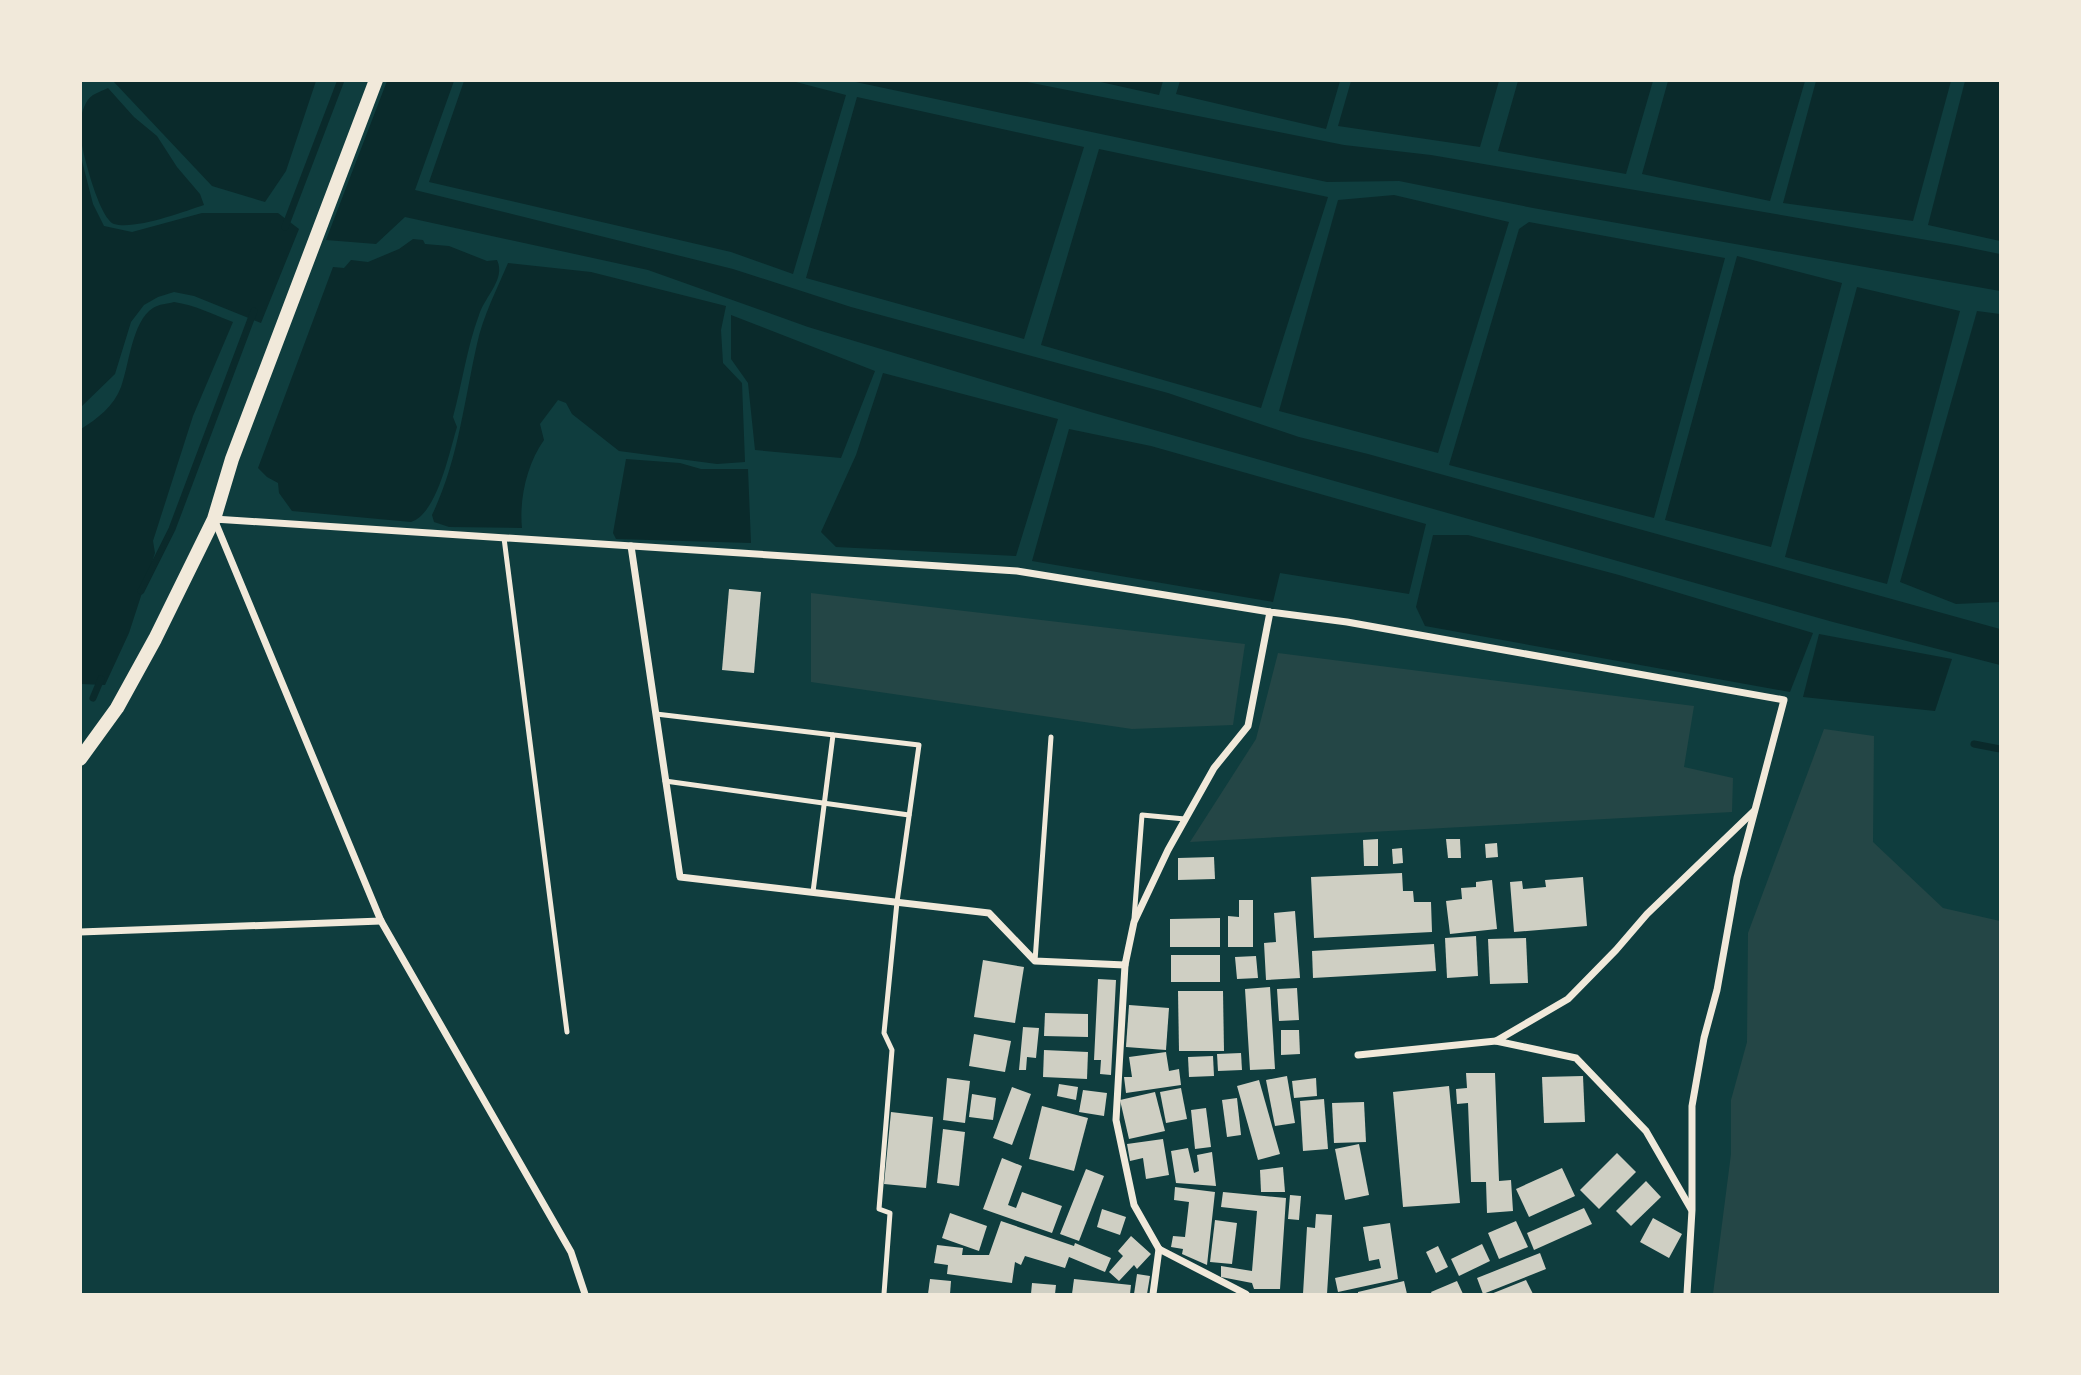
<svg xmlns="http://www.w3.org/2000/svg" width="2081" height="1375" font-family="'Roboto Condensed',sans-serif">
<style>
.green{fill:#244646}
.water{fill:#0a2a2b}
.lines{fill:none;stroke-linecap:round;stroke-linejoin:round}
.stream{stroke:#0a2a2b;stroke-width:7}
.building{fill:#cfcfc3}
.service{stroke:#f1e9da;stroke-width:5}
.minor{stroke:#f1e9da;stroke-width:7}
.secondary{stroke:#f1e9da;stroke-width:14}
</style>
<rect width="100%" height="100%" fill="#0f3d3e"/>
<g class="green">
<polygon points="811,593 1245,644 1233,725 1132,729 811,682"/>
<polygon points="1278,653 1694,706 1684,767 1733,778 1732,812 1190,842 1256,739"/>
<polygon points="1824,729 1874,736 1873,842 1943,908 2000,921 2000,1294 1713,1294 1731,1154 1731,1100 1747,1042 1748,933"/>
</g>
<g class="water">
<polygon points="113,81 316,81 286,171 265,202 212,186"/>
<polygon points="387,81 454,81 415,190 733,269 851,307 1168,393 1299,437 1368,454 2000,629 2000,665 1833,622 1094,413 808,327 648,270 405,217 376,244 326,240"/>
<polygon points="792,81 846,95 793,274 731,252 429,182 464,81"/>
<polygon points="851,81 1022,81 1344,145 1431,155 1956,245 2000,254 2000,291 1533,208 1399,181 1327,182"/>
<polygon points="1096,81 1163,81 1159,95"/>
<polygon points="1180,81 1180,80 1340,81 1326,129 1176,94"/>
<polygon points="1351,81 1351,80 1499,81 1480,147 1338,126"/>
<polygon points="1518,81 1653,81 1626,174 1498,151"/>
<polygon points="1668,81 1805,81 1770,201 1642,174"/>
<polygon points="1816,81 1951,81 1913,221 1783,203"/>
<polygon points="1965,81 2000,81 2000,241 1928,225"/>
<path d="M108 88 134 117 157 136 177 167 200 194 204 205C183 212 135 230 114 224 99 218 82 151 80 134 79 124 81 112 86 103 90 94 100 92 108 88Z"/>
<polygon points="857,97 1084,147 1024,339 806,278"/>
<polygon points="1099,149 1328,197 1261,408 1041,345"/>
<polygon points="81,157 93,204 104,226 132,232 202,213 278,213 299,229 261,323 194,296 174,292 158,297 144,305 131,322 115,374 81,407"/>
<polygon points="1394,195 1509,222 1438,453 1279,411 1338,200"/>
<polygon points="1529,222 1725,258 1654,518 1449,465 1519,229"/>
<path d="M413 239 423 240 425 244 449 246 487 261 497 260C506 279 485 296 479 315 467 347 462 384 453 417L457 427C449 453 437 514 411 522L292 511 279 493 278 483 267 477 258 468 333 267 344 268 351 260 368 262 399 249Z"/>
<polygon points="1737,256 1842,283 1771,547 1665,520"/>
<path d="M508 263 591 272 726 306 721 330 723 363 742 383 745 462 717 464 619 451 572 414 566 403 558 400 540 424 544 440C527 464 519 499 522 528L449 527 434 522 432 515C458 461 464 402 477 344 483 316 497 289 508 263Z"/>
<polygon points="1857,287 1960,311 1887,584 1785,557"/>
<path d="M174 302C195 305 212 314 233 322L193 416 153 541 155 553 129 633 105 685 81 684V429C97 419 114 406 121 387 129 366 132 321 153 308 159 304 167 304 174 302Z"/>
<polygon points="1977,311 2000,314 2000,602 1956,604 1900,582"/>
<polygon points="731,315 875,371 841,458 755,450 748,383 731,359"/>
<polygon points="883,373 1058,419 1016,556 836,547 821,532 856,455"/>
<polygon points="1069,429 1151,446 1426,524 1409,594 1280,573 1273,602 1032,561"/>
<polygon points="626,459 680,463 701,469 748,469 751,543 616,539 613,533"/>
<polygon points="1433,535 1468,535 1619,575 1813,633 1790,692 1425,626 1416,607"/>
<polygon points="1819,634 1952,659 1935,711 1803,697"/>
</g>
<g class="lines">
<g class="stream">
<polyline points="285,227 341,80"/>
<polyline points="141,591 172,529 254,311"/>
<polyline points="93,698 101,679"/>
<polyline points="1974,744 2000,749"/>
</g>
</g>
<g class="building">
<polygon points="729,589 761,592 754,673 722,670"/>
<polygon points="1378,839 1378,866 1364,866 1363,840"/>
<polygon points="1446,839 1460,839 1461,858 1448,858"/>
<polygon points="1497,843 1498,857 1486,858 1485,844"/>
<polygon points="1402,848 1403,863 1393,864 1392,849"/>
<polygon points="1214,857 1215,879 1178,880 1178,858"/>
<polygon points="1402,873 1403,891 1413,891 1414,902 1431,902 1432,932 1314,938 1311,877"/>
<polygon points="1583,877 1587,926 1514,932 1510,882 1522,881 1523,889 1546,887 1545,880"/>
<polygon points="1492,880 1497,929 1450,934 1446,901 1462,899 1461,888 1476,887 1476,882"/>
<polygon points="1239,900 1253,900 1253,947 1228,947 1228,916 1239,917"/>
<polygon points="1295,911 1300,978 1266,980 1264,943 1276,942 1274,913"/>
<polygon points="1220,918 1220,947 1170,947 1170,919"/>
<polygon points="1476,936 1478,976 1447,978 1445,938"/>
<polygon points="1526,938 1528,983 1490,984 1488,939"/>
<polygon points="1434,944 1436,971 1313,978 1312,951"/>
<rect x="1171" y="955" width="49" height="27"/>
<polygon points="1256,956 1258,978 1237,979 1235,957"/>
<polygon points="983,960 1024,967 1015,1023 974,1017"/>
<polygon points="1098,979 1116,980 1111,1075 1100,1074 1101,1060 1094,1060"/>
<polygon points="1270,987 1275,1069 1250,1070 1245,989"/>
<polygon points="1297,988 1299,1020 1279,1021 1277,989"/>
<polygon points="1178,991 1223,991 1224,1051 1179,1051"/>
<polygon points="1129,1005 1169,1008 1166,1050 1126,1047"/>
<polygon points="1045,1013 1088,1014 1088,1037 1044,1036"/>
<polygon points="1023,1027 1039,1028 1036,1058 1027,1057 1026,1070 1019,1070"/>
<polygon points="1281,1030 1299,1030 1300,1054 1281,1055"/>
<polygon points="974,1034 1011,1041 1005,1072 969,1066"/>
<polygon points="1044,1050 1088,1052 1087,1079 1043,1077"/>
<polygon points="1166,1052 1169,1071 1179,1069 1181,1085 1126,1093 1124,1077 1132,1077 1129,1057"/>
<polygon points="1241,1053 1242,1070 1218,1071 1217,1054"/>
<polygon points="1213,1056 1214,1076 1189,1077 1188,1057"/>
<polygon points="1466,1073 1495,1073 1499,1181 1511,1180 1513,1211 1487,1213 1486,1182 1471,1182 1468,1103 1457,1104 1456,1089 1467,1088"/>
<polygon points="1287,1076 1295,1123 1275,1126 1266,1080"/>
<polygon points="1583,1076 1585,1122 1544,1123 1542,1077"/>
<polygon points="947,1078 970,1081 965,1123 943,1120"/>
<polygon points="1316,1078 1317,1096 1294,1098 1292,1081"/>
<polygon points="1259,1080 1280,1154 1258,1160 1237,1086"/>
<polygon points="1059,1084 1078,1087 1076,1100 1057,1096"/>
<polygon points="1449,1086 1460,1203 1403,1207 1393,1092"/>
<polygon points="1012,1087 1031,1094 1012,1145 993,1138"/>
<polygon points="1181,1088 1187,1119 1166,1123 1160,1092"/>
<polygon points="1083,1090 1107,1093 1104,1116 1079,1112"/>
<polygon points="1155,1092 1165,1131 1129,1139 1120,1100"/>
<polygon points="972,1094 996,1098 993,1120 969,1117"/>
<polygon points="1237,1098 1241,1135 1227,1137 1222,1100"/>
<polygon points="1324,1099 1328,1149 1303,1151 1300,1101"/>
<polygon points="1364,1102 1366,1142 1334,1143 1332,1103"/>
<polygon points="1042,1106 1088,1118 1074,1171 1029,1159"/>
<polygon points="1206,1108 1211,1147 1195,1149 1191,1110"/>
<polygon points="891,1112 933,1117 926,1188 884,1184"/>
<polygon points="943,1129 965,1132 959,1186 937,1183"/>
<polygon points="1163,1139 1169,1175 1146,1179 1143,1158 1130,1161 1127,1144"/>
<polygon points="1359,1144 1369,1195 1345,1200 1335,1149"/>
<polygon points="1188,1148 1194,1173 1199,1171 1197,1155 1212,1152 1216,1186 1176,1183 1171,1151"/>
<polygon points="1617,1153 1636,1172 1599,1209 1580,1190"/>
<polygon points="1002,1158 1022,1166 1008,1205 1016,1208 1022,1192 1062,1206 1052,1233 983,1209"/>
<polygon points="1283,1167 1285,1192 1261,1192 1260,1170"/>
<polygon points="1562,1168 1575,1196 1529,1217 1516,1189"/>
<polygon points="1086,1169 1104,1176 1079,1241 1060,1234"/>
<polygon points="1646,1181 1661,1197 1631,1226 1616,1211"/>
<polygon points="1175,1187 1215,1192 1207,1265 1182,1254 1183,1249 1171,1247 1173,1236 1185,1237 1189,1202 1174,1200"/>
<polygon points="1223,1192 1286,1198 1280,1289 1254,1289 1252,1283 1221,1277 1221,1266 1252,1271 1257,1211 1221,1207"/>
<polygon points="1290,1195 1301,1196 1299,1220 1288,1219"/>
<polygon points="1584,1208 1592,1224 1534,1250 1527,1233"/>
<polygon points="1102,1209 1126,1217 1120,1235 1097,1227"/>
<polygon points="950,1213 987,1226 979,1251 942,1238"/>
<polygon points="1316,1214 1332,1215 1327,1294 1303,1294 1307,1227 1315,1228"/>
<polygon points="1653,1218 1682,1234 1669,1258 1640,1242"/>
<polygon points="1215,1220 1237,1223 1232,1264 1210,1262"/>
<polygon points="1001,1221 1074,1246 1075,1243 1111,1258 1105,1272 1069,1257 1065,1268 1025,1256 1021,1265 1015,1262 1012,1283 947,1274 948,1265 934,1263 937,1245 963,1248 962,1255 989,1255"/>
<polygon points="1516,1221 1528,1247 1499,1259 1488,1233"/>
<polygon points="1390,1223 1398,1279 1338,1292 1335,1278 1381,1268 1379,1259 1369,1261 1363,1227"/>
<polygon points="1131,1236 1151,1254 1137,1269 1134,1265 1119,1281 1109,1272 1123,1256 1118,1251"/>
<polygon points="1482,1244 1490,1261 1459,1276 1451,1259"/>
<polygon points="1438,1246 1448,1267 1436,1273 1426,1252"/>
<polygon points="1540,1253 1546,1269 1483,1294 1477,1278"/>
<polygon points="1137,1274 1150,1276 1147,1294 1134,1294"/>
<polygon points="930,1279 951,1281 950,1294 928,1294"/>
<polygon points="1074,1279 1131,1285 1130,1294 1072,1294"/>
<polygon points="1526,1280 1533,1294 1491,1294"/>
<polygon points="1404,1281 1407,1294 1358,1294 1358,1292"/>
<polygon points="1457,1281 1463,1294 1432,1294 1431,1292"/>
<polygon points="1032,1283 1056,1285 1055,1294 1031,1294"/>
</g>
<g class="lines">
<g class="service">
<polyline points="504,538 567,1032"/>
<polyline points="656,714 919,745 897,902 884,1033 892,1050 879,1209 890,1213 884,1294"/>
<polyline points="665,781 909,815"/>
<polyline points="813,892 833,735"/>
<polyline points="1134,919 1142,815 1185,819"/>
<polyline points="1035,961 1051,737"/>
</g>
<g class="minor">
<polyline points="631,546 680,877 989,913 1035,961 1125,965 1134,922 1168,850 1214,768 1248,726 1270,612"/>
<polyline points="80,932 381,921"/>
<polyline points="1125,965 1116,1120 1134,1205 1159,1249 1246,1294"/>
<polyline points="1358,1055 1496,1041"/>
<polyline points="1691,1209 1646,1131 1576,1058 1496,1041 1568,999 1616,950 1647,914 1754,811"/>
<polyline points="585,1294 571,1252 381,921 214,519 1017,571 1270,612 1347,622 1784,700 1737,878 1717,990 1704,1038 1692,1106 1692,1210 1687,1294"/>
<polyline points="1153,1294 1159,1249"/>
</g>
<polyline class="secondary" points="80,759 117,708 155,639 214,519 232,459 376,80"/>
</g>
<rect width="2081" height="1375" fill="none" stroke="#f1e9da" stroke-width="164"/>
</svg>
